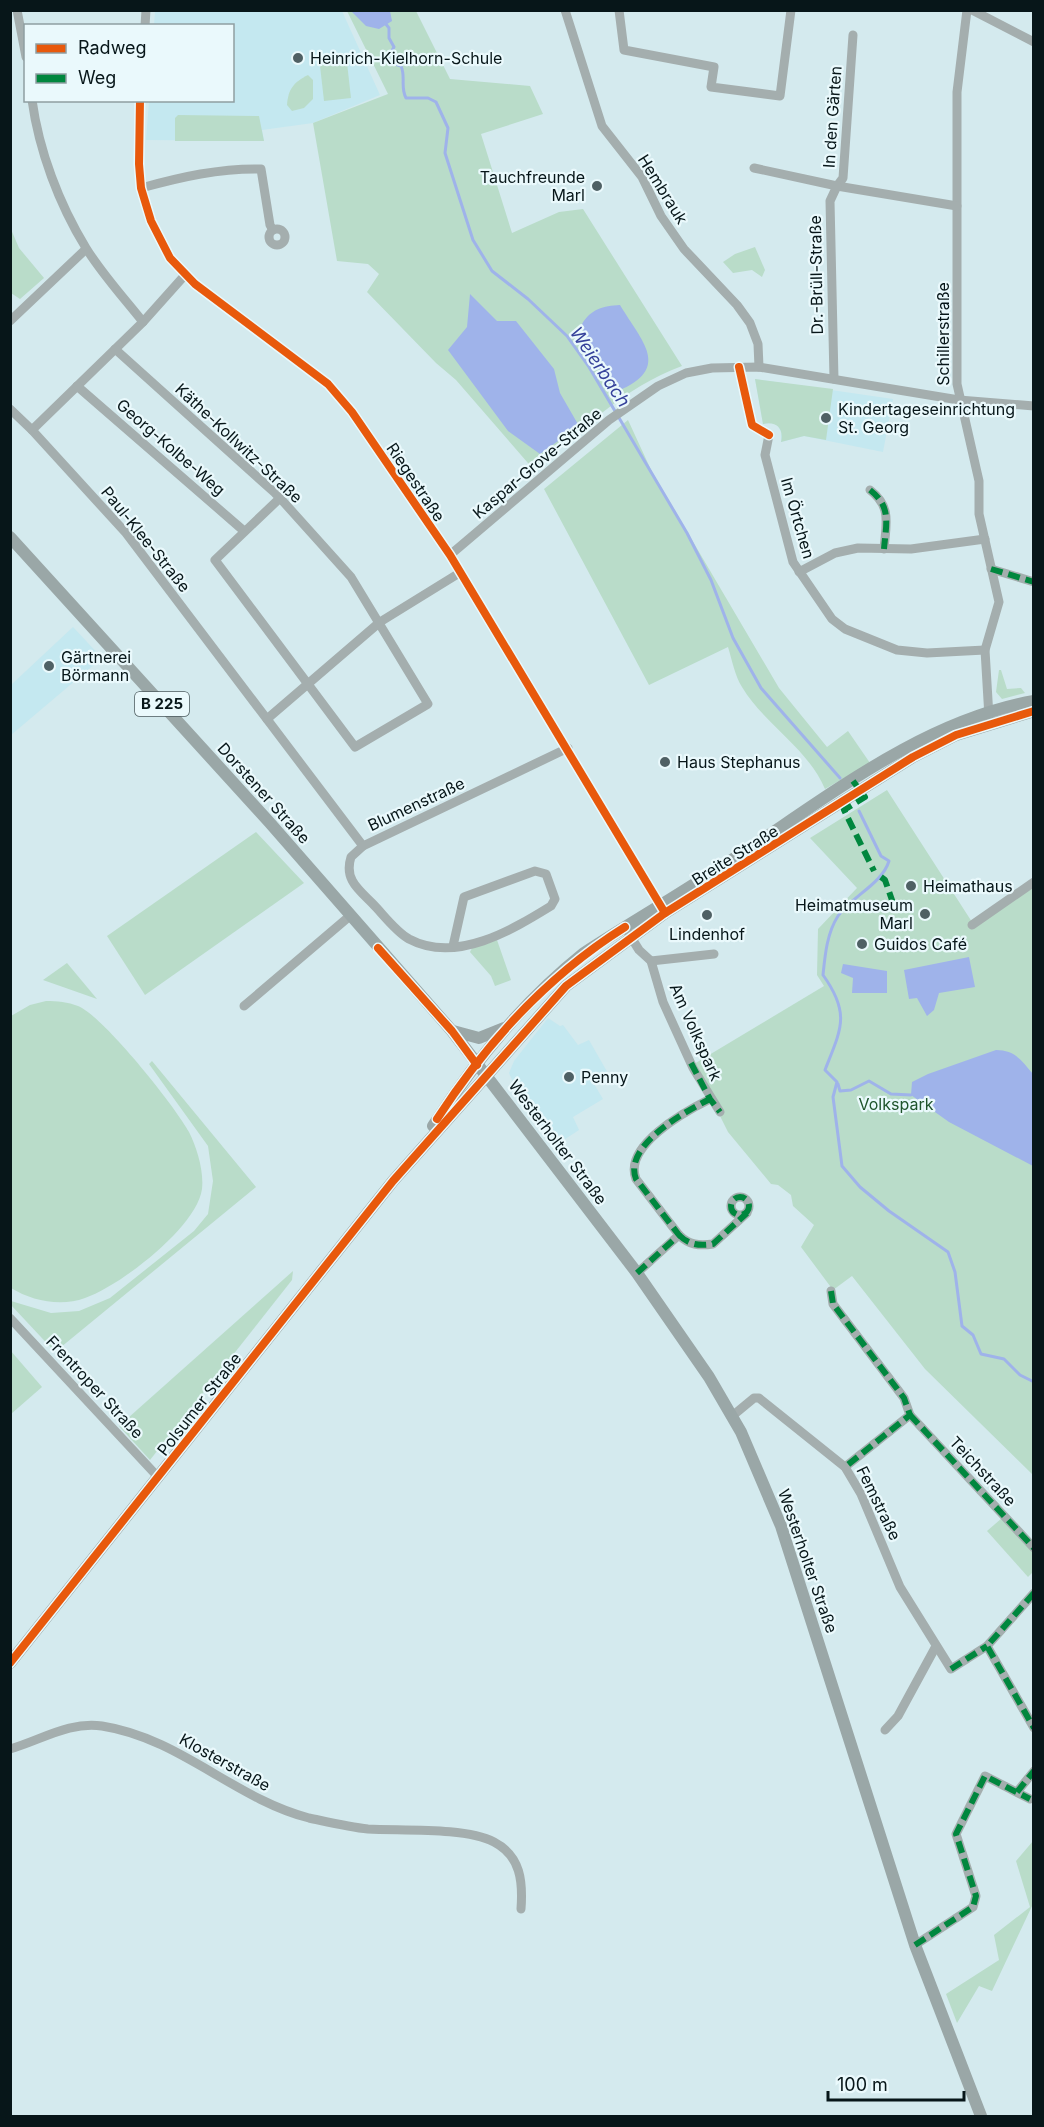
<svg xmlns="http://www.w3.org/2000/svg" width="1044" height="2127" font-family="Inter,sans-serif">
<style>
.built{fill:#c4e8f0}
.green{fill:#b9dcc9}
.water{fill:#9fb3ea}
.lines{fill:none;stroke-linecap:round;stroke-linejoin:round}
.stream{stroke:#9fb3ea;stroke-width:3}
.minor{stroke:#a4aeae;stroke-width:9}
.major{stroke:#9aa7a7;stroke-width:12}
.quiet{stroke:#00873e;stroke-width:6;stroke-dasharray:12 6;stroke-linecap:butt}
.cycleway-casing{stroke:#eaf9fc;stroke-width:11}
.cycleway{stroke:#e8590c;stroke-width:8}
.poi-dot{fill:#4f6064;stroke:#eaf9fc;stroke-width:2}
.labels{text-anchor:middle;stroke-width:4.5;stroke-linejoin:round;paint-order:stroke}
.shield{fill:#eaf9fc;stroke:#4b5a5d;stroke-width:1.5}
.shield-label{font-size:15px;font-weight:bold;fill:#071619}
.poi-label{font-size:16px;fill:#071619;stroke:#eaf9fc;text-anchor:start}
.street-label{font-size:16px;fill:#071619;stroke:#eaf9fc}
.park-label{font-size:16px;fill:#1f542b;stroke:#eaf9fc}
.water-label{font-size:18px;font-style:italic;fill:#35419a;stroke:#eaf9fc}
</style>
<rect width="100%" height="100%" fill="#d4eaee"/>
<g class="built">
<polygon points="155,11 342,11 380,95 313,123 262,130 264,141 146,140 149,101 232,100 232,26 154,25"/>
<polygon points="755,379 893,399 883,452 804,436 781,442 781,432 778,426 773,423 763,424"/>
<polygon points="73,627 102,658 11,735 11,685"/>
<polygon points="548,1018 560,1026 563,1025 578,1045 589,1040 609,1075 594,1084 603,1099 573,1117 579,1130 556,1145 518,1094 509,1073 514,1061"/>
</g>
<g class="green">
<path d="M347 11H416L450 79 530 86 543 114 481 134 512 233 559 212 583 209 682 366C624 387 580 432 534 470L456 380 436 363 367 292 379 274 368 264 337 261 313 123 388 94Z"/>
<polygon points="346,54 351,98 324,101 319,57"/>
<path d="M308 75 313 80V99L304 108 292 111 287 105C288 89 294 82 308 75Z"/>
<polygon points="178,115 259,116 264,141 175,141 175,118"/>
<polygon points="10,227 19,248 44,278 20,299 11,293"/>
<polygon points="755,247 765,270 762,277 752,270 733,273 723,262 735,254"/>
<path d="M755 379 833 389 826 440 804 436 781 442C784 429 777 421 763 424Z"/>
<path d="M628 420 652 472 779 688 827 747 848 731 870 763 825 789C807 747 764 724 742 687 735 676 732 660 728 647L649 685 544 489Z"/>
<polygon points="999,670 1001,670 1007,689 1021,688 1025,693 1002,699 996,692"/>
<polygon points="887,790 972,922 1033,884 1033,1475 925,1369 852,1276 833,1290 801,1247 814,1225 793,1206 791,1195 778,1185 771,1184 728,1132 694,1064 824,986 817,975 818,929 857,888 810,838"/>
<polygon points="256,832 304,883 145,995 107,936"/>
<polygon points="497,940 511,980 495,986 491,976 470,952 472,948"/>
<polygon points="67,963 97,999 43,980"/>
<path d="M46 1001C57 1001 68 1002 78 1006 103 1016 175 1106 189 1132 197 1148 204 1171 202 1189 197 1227 120 1286 85 1298 61 1307 32 1301 11 1288V1016L30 1005Z"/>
<polygon points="152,1061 256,1187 55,1352 11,1305 11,1301 51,1313 79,1311 110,1298 194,1231 208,1214 213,1181 208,1146 149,1064"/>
<polygon points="293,1271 292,1280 150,1460 119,1426"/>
<polygon points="10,1350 42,1387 11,1414 10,1414"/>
<polygon points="1002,1518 1033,1552 1033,1572 1028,1577 987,1531"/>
<polygon points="1033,1841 1033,1904 992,1991 979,1986 957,2023 946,1994 999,1960 994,1935 1030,1907 1016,1861"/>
</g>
<g class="water">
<polygon points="351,11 390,11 392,21 379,29 366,26"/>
<polygon points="470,294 497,321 516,321 554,369 560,393 579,426 540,454 508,431 448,350 467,327"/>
<path d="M620 305C642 342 672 368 618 391 600 378 585 346 582 324 591 309 603 306 620 305Z"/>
<polygon points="969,957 975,987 939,993 934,1010 927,1016 917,998 909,999 904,970"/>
<polygon points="843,964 887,971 887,993 852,993 853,978 841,973"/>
<path d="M996 1050C1015 1050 1021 1060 1033 1074V1166L949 1122 911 1095 912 1082 928 1074Z"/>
</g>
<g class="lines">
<g class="stream">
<path d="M385 23 389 28V38L394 47 386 61 401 66C406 77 400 87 406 98H428L436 102 448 128 445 153 473 240 492 271 528 299 567 336 589 367 687 533 711 580 733 638 761 688 840 778"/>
<path d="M859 811 881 856 889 861C882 884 852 896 838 916 827 933 825 955 823 975 851 1014 841 1029 825 1070L837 1082 833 1097 842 1166 860 1187 889 1211 948 1252 955 1272 962 1326 973 1335 981 1354 1004 1359 1020 1375 1034 1382"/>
<polyline points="838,1084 840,1091 851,1090 869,1081 891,1094 911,1095"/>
</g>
<g class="minor">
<polyline points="17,10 26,57"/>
<polyline points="565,10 602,126 642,177 661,216 684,249 737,305 750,323 758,344 759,367"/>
<polyline points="619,10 624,50 714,67 711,87 780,96 791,10"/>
<polyline points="967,10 957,92 957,384 979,481 979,514 999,602 985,650 989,717"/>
<polyline points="972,10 1034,42"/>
<polyline points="145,26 146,10"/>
<polyline points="853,35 843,178 837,186 957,206"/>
<path d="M32 100C39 151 59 204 86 248 102 274 124 298 143 322"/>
<polyline points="140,100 139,164 141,188 151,221 170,258 195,284 328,384 352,412 450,555 663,910"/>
<polyline points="754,168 837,186 830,201 834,379"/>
<path d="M141 188C181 177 220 168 261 169L270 225 273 230"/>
<circle cx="277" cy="237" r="8"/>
<polyline points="185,275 143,322 32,430 126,533 363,846"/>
<polyline points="10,321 86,249"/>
<polyline points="115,349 275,493 280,498 351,577 428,704 355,747 215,560 280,498"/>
<polyline points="77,386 244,531"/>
<polyline points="10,409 32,430"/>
<polyline points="769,435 765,455 793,562 832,619 845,629 897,650 927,653 985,650"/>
<path d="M870 490C892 507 886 524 884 549"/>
<polyline points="450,555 609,420 658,386 686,373 712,368 759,367 959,400 1034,406"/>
<polyline points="991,569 1034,582"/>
<polyline points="799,572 835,553 858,548 911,549 985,539"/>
<polyline points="267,719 380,622 461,572"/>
<polyline points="972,925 1034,882"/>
<polyline points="629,934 639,950 651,961 663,1002 693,1068 720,1112"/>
<path d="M453 946 464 897 535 871 546 874 555 899 551 906C512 930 456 964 409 939 395 931 383 914 372 903 358 889 344 879 351 857L363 846 568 748"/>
<polyline points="651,961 714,954"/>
<polyline points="244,1006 351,915"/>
<circle cx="740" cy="1206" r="9"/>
<path d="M679 1235C689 1245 699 1246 713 1244L747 1213"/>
<path d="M637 1273 679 1235 636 1179C623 1146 684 1112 710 1099"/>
<polyline points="831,1291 833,1304 904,1398 910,1415 845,1467"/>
<polyline points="10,1318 158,1477"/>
<polyline points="910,1415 1034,1548"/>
<polyline points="731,1417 754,1398 759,1398 845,1467 861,1494 900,1587 951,1669 987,1646"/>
<polyline points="1034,1593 987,1646 1034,1728"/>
<polyline points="885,1730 898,1716 935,1648"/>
<path d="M10 1749C41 1740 70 1721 102 1726 180 1738 235 1799 309 1818 328 1822 349 1827 368 1829 401 1831 465 1827 494 1842 521 1856 523 1882 521 1909"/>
<polyline points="1017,1792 1034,1771"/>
<polyline points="915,1945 973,1907 976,1896 956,1834 985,1776 1030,1799"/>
</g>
<g class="major">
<polyline points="10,537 270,823 452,1031 637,1273 709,1377 741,1432 781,1526 915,1945 981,2116"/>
<polyline points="453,1031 479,1038 504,1028"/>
<path d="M433 1126C474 1062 524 1001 584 953 632 922 682 893 730 861 824 800 921 721 1034 701"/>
<polyline points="10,1663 393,1181 566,986 665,913 913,757 956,735 1034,711"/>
</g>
<g class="quiet">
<path d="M870 490C892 507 886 524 884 549"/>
<polyline points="991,569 1034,582"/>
<polyline points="853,781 865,797 844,810 874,871"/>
<polyline points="881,877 885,880 893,903"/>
<polyline points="691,1063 710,1099 720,1112"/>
<circle cx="740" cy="1206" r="9"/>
<path d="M679 1235C689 1245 699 1246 713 1244L747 1213"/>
<path d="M637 1273 679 1235 636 1179C623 1146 684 1112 710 1099"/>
<polyline points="831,1291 833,1304 904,1398 910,1415 845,1467"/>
<polyline points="910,1415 1034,1548"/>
<polyline points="1034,1593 987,1646 1034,1728"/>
<polyline points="951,1669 987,1646"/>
<polyline points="1017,1792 1034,1771"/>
<polyline points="915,1945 973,1907 976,1896 956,1834 985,1776 1030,1799"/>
</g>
<defs>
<g id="cycleway">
<polyline points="140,100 139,164 141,188 151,221 170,258 195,284 328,384 352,412 450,555 665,913"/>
<polyline points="739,367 752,425 769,435"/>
<polyline points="378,948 452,1031 477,1065"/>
<path d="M437 1119C487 1042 547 976 625 927"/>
<polyline points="10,1663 393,1181 566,986 665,913 913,757 956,735 1034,711"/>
</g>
</defs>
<use href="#cycleway" class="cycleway-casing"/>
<use href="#cycleway" class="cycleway"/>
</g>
<g class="poi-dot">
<circle cx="298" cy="58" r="6"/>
<circle cx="597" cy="186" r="6"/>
<circle cx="826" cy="418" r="6"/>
<circle cx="49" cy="666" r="6"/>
<circle cx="665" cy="762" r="6"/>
<circle cx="911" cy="886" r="6"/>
<circle cx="925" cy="914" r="6"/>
<circle cx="707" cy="915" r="6"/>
<circle cx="862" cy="944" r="6"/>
<circle cx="569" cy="1077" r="6"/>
</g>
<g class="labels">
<rect class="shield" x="135" y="692" width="54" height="24" rx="4.5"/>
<g class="shield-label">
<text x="162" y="709">B 225</text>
</g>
<g class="poi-label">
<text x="310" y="64">Heinrich-Kielhorn-Schule</text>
<text x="585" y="183" text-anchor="end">Tauchfreunde<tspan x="585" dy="18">Marl</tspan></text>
<text x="838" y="415">Kindertageseinrichtung<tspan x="838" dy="18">St. Georg</tspan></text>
<text x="61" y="663">Gärtnerei<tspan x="61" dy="18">Börmann</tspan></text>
<text x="677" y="768">Haus Stephanus</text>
<text x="923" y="892">Heimathaus</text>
<text x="913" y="911" text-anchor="end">Heimatmuseum<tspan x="913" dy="18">Marl</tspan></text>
<text x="707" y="940" text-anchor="middle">Lindenhof</text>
<text x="874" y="950">Guidos Café</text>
<text x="581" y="1083">Penny</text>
</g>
<g class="street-label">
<text transform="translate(832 117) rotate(-86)" y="6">In den Gärten</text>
<text transform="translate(663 189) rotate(58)" y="6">Hembrauk</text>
<text transform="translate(816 275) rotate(-91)" y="6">Dr.-Brüll-Straße</text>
<text transform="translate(943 334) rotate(-90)" y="6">Schillerstraße</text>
<text transform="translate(239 443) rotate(43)" y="6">Käthe-Kollwitz-Straße</text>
<text transform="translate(171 447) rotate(41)" y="6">Georg-Kolbe-Weg</text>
<text transform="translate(537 463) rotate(-40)" y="6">Kaspar-Grove-Straße</text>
<text transform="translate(416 482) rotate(56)" y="6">Riegestraße</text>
<text transform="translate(798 518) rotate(74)" y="6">Im Örtchen</text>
<text transform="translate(146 539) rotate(51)" y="6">Paul-Klee-Straße</text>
<text transform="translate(264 793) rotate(48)" y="6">Dorstener Straße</text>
<text transform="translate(416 804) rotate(-25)" y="6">Blumenstraße</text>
<text transform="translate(735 855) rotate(-32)" y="6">Breite Straße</text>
<text transform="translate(696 1032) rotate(66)" y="6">Am Volkspark</text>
<text transform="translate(558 1142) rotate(53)" y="6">Westerholter Straße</text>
<text transform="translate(95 1387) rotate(47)" y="6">Frentroper Straße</text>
<text transform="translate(199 1404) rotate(-52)" y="6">Polsumer Straße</text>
<text transform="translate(983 1471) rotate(47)" y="6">Teichstraße</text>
<text transform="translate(879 1503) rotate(64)" y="6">Femstraße</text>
<text transform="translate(808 1561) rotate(71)" y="6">Westerholter Straße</text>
<text transform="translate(225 1762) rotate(29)" y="6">Klosterstraße</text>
</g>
<g class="park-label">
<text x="896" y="1110">Volkspark</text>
</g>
<g class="water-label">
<text transform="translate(600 367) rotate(56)" y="6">Weierbach</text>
</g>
</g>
<rect width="1044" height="2127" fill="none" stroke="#071619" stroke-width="24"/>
<rect x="24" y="24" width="210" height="78" fill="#eaf9fc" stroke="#8f9ea1" stroke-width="1.5"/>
<rect x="36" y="44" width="30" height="9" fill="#e8590c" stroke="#8f9ea1" stroke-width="1.5"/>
<text x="78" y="54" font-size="18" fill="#071619">Radweg</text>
<rect x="36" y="74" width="30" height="9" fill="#00873e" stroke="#8f9ea1" stroke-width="1.5"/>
<text x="78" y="84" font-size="18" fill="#071619">Weg</text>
<path d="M828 2091v9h136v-9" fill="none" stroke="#071619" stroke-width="3"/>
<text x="837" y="2091" font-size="18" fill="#071619" stroke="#eaf9fc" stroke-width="4.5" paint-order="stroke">100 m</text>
</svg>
